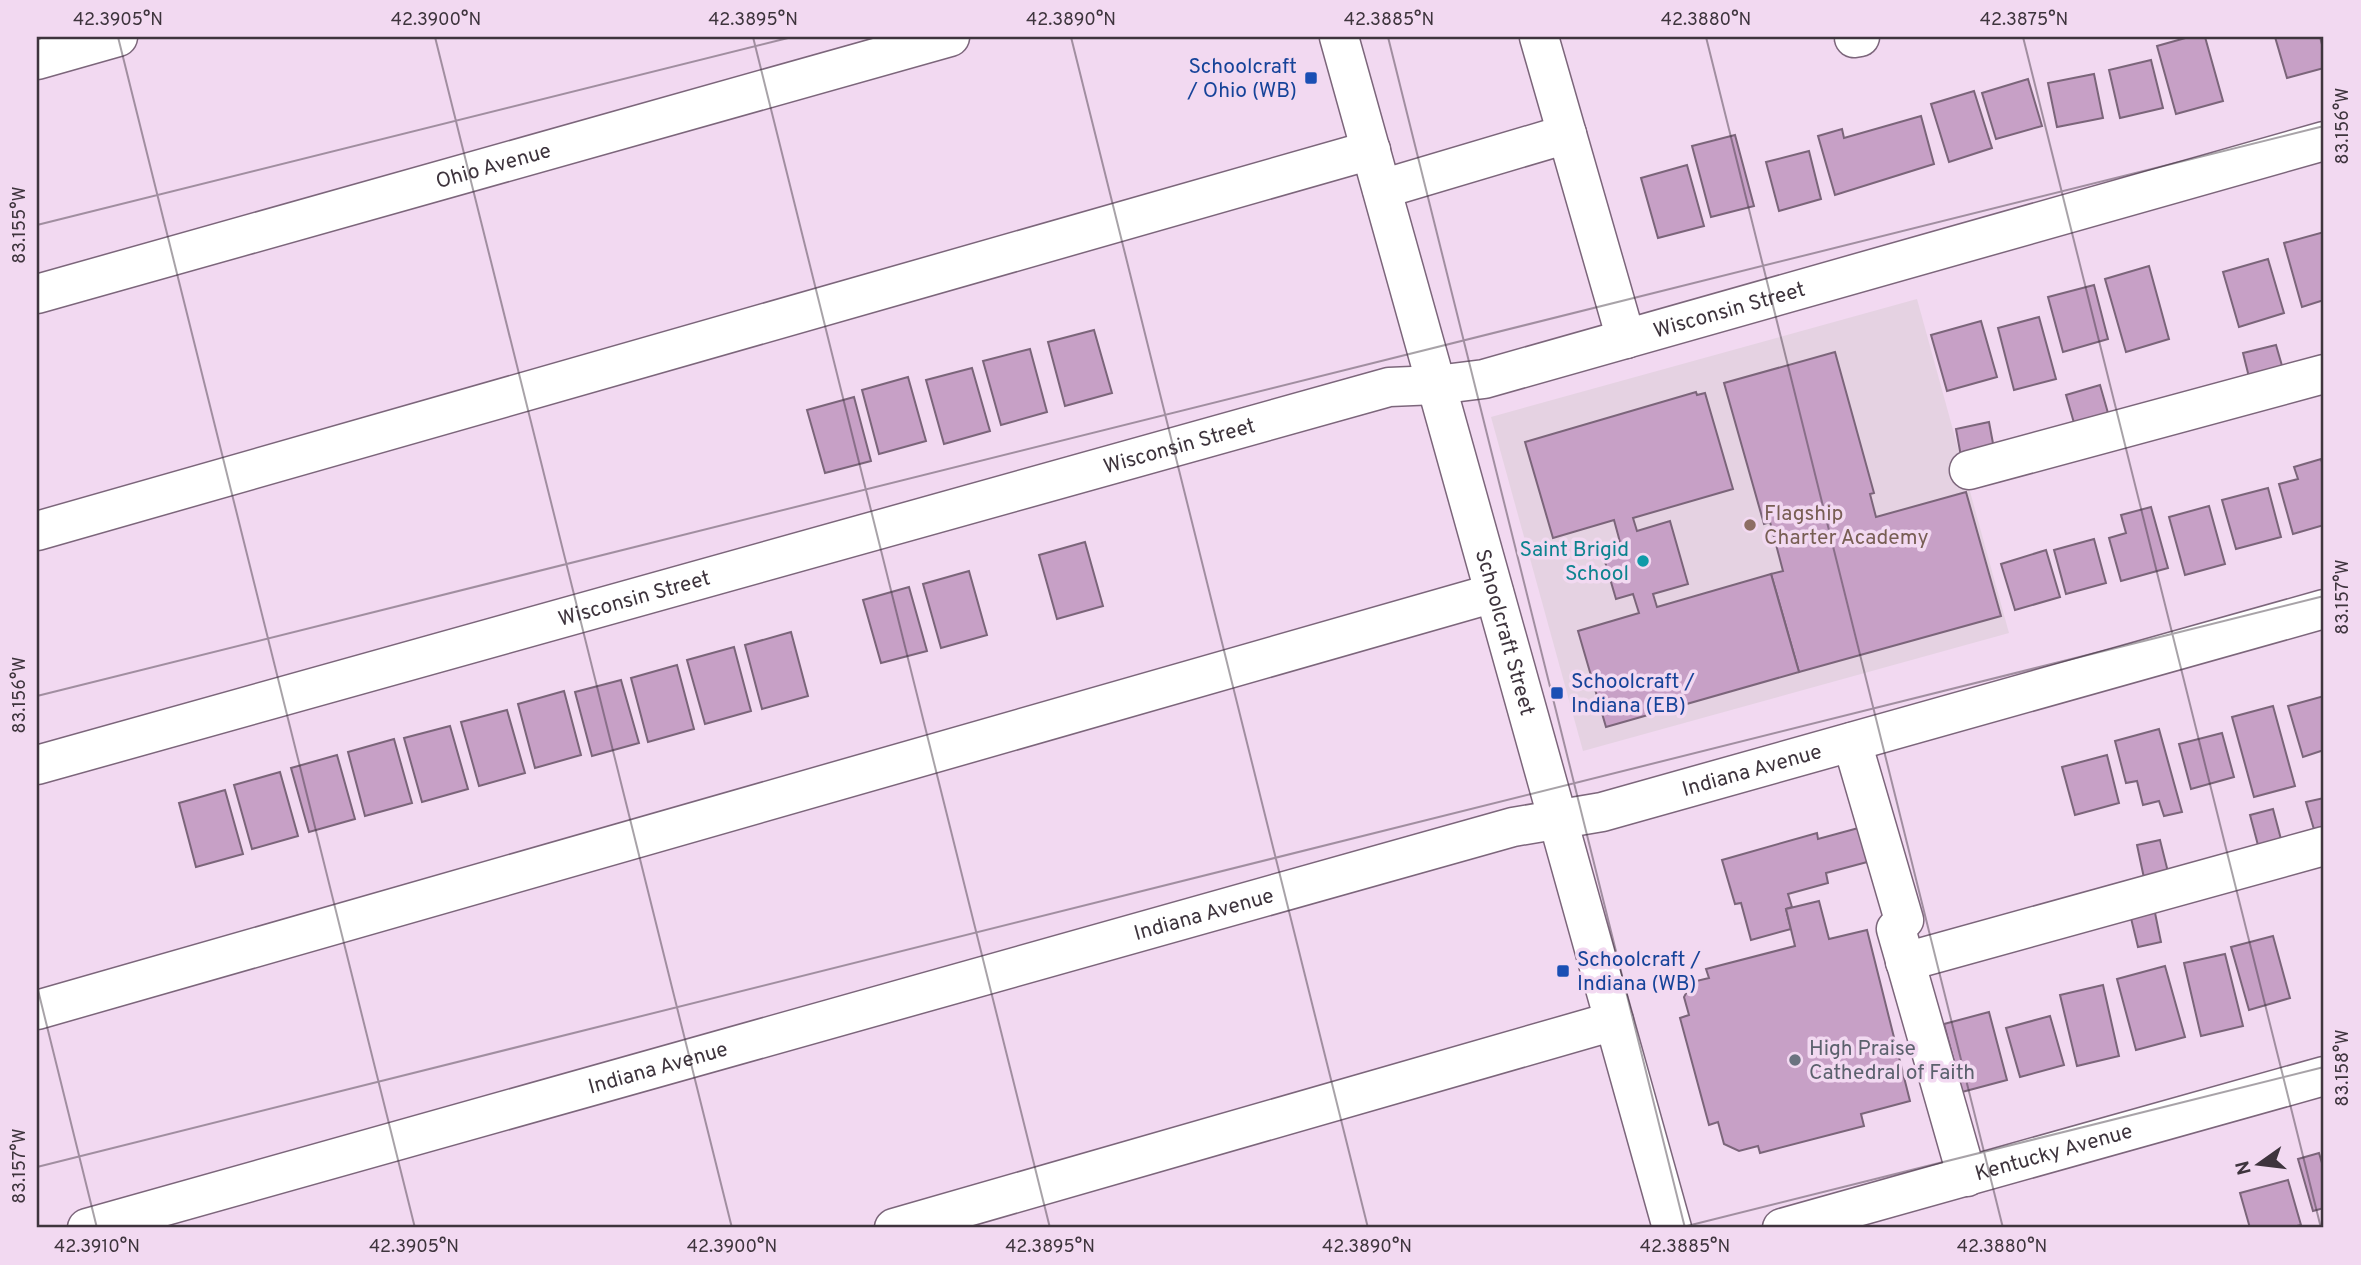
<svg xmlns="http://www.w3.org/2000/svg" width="2361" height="1265" font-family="Overpass,sans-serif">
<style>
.education{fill:#e5d2e2}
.building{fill:#c7a0c6;stroke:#7b657a;stroke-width:2}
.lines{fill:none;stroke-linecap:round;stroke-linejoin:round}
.minor-casing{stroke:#7c667b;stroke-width:41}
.minor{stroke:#fff;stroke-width:38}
.ticks{fill:none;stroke:#3e343d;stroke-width:2;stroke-opacity:0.45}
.transit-dot{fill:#1a4fb4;stroke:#f2d9f1;stroke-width:2.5}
.education-dot{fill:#8d6e63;stroke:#f2d9f1;stroke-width:2.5}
.culture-dot{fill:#0f9aa8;stroke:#f2d9f1;stroke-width:2.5}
.worship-dot{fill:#6b7280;stroke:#f2d9f1;stroke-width:2.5}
.labels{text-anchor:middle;stroke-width:7;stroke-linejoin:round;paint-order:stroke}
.transit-label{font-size:21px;fill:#164399;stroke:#f2d9f1;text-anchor:start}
.street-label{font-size:21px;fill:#3e343d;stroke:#f2d9f1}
.education-label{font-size:21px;fill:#785e54;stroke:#f2d9f1;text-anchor:start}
.culture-label{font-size:21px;fill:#0d838f;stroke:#f2d9f1;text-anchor:end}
.worship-label{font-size:21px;fill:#5b616d;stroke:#f2d9f1;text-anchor:start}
.neatline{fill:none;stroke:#3e343d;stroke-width:2.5}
.ticks-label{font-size:18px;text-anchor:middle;fill:#3e343d}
</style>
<rect width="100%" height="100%" fill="#f2d9f1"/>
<polygon class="education" points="1917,299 2009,633 1583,751 1491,417"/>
<g class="building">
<polygon points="2189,37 2205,37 2223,101 2176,114 2157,46"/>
<polygon points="2275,37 2320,37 2324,52 2324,68 2287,78"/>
<polygon points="2151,60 2163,108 2120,118 2109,70"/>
<polygon points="2094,74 2103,118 2057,127 2048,83"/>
<polygon points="2028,79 2042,126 1996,139 1982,93"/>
<polygon points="1974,91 1992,148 1949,162 1931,104"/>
<polygon points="1921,116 1934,164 1835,195 1818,136 1842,129 1844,138"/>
<polygon points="1735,135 1754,206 1711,217 1692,146"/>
<polygon points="1809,151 1821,199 1779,211 1766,162"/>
<polygon points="1687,165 1704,226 1658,238 1641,178"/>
<polygon points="2324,232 2324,300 2302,307 2284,243"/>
<polygon points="2268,259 2284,313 2239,327 2223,272"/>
<polygon points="2149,266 2169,339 2126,352 2105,279"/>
<polygon points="2094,285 2108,339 2063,352 2048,297"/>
<polygon points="2039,317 2056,379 2014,390 1998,328"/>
<polygon points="1981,321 1997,377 1947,391 1931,335"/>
<polygon points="1094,330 1112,393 1065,406 1048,342"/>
<polygon points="2276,345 2285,376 2251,385 2243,353"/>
<polygon points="1030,349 1047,412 1001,425 983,361"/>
<polygon points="1835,352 1874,493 1870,494 1876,517 1966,492 2001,616 1799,672 1771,574 1783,571 1770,522 1764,524 1724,383"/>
<polygon points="972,368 990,431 944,444 926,380"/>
<polygon points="908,377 926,441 879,454 862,390"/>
<polygon points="2100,385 2110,420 2076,430 2066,395"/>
<polygon points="1696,392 1697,395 1705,393 1733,489 1633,518 1637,531 1670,521 1688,584 1653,594 1657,607 1771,574 1799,672 1606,727 1578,631 1639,613 1633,594 1616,599 1601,548 1620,542 1614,520 1553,538 1525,442"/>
<polygon points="854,397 871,461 825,473 807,410"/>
<polygon points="1989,422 1995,454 1962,462 1956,429"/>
<polygon points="2321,459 2324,470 2324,525 2293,534 2279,484 2298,479 2294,467"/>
<polygon points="2268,488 2281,537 2236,549 2222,500"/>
<polygon points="2209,506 2225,564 2185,575 2169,517"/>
<polygon points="2151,507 2168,568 2121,581 2109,538 2126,533 2121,515"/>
<polygon points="2094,539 2106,583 2066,594 2054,550"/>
<polygon points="1085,542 1103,606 1057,619 1039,555"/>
<polygon points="2046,550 2060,597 2015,610 2001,564"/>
<polygon points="969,571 987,635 941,648 923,584"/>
<polygon points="909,587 927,651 881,663 863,600"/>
<polygon points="791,632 808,696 762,709 745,645"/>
<polygon points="734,647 751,711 705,724 687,660"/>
<polygon points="677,665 694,729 648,742 631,678"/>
<polygon points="621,680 639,743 592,756 575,692"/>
<polygon points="564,691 581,755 535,768 518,704"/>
<polygon points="2324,696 2324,750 2303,757 2288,706"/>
<polygon points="2273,706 2295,786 2254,797 2232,717"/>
<polygon points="507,710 525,773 479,786 461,722"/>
<polygon points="450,726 468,789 422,802 404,738"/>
<polygon points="2159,729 2182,812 2164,816 2159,801 2143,805 2137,781 2126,783 2115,741"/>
<polygon points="2222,733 2234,777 2191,789 2179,744"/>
<polygon points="394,739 412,803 365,816 348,752"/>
<polygon points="337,755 355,819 309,832 291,768"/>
<polygon points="2107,755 2119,803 2075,815 2062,767"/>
<polygon points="280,772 298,836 252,849 234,785"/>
<polygon points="225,790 243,854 196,867 179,803"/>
<polygon points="2324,798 2324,830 2315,833 2306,802"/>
<polygon points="2273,809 2282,843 2259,849 2250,815"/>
<polygon points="1862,827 1871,861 1826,873 1828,883 1788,894 1792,907 1786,909 1791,929 1751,940 1741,903 1735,904 1722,860 1817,833 1818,839"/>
<polygon points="2160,840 2168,872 2144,878 2137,845"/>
<polygon points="1819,901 1829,939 1867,930 1910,1101 1861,1114 1864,1126 1760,1153 1758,1146 1739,1151 1724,1144 1718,1122 1709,1125 1680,1018 1689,1015 1684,997 1692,982 1709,978 1706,969 1795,946 1786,909"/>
<polygon points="2154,908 2161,942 2138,947 2130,914"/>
<polygon points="2273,936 2290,998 2249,1010 2231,947"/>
<polygon points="2225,954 2243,1026 2201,1036 2184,963"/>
<polygon points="2165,966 2185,1037 2136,1050 2117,979"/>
<polygon points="2103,985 2119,1056 2077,1066 2060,995"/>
<polygon points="1989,1012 2007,1080 1962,1092 1944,1024"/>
<polygon points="2050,1016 2064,1065 2020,1077 2006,1028"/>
<polygon points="2319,1153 2322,1163 2324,1162 2324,1208 2313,1211 2298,1159"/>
<polygon points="2288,1180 2301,1225 2288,1228 2250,1228 2240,1193"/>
</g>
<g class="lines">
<defs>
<g id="minor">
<path id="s1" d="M1339 37 1672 1228"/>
<polyline points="1539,37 1626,339"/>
<polyline points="1854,38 1860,37"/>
<polyline points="37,60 118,37"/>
<polyline points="1382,189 1567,134"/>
<path id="s2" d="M37 294 950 37"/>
<polyline points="1969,470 2324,374"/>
<polyline points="37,531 1371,150"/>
<polyline points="1852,742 1904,920 1896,929 1967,1177"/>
<path id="s3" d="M37 765 1389 387 1436 385 1484 379 2324 141"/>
<polyline points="1905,962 2324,846"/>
<polyline points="37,1010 1494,593"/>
<path id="s4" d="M87 1228 1513 827 1602 812 2324 609"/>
<polyline points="894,1228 1614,1021"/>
<path id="s5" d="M1782 1228 2324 1076"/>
</g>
</defs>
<use href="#minor" class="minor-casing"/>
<use href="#minor" class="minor"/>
</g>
<path class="ticks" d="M118 37 415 1228M435 37 732 1228M753 37 1050 1228M1071 37 1368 1228M1388 37 1685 1228M1706 37 2003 1228M2023 37 2321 1228M37 225 792 37M37 696 2324 126M37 986 97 1228M37 1167 2324 596M1679 1228 2324 1067"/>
<g class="transit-dot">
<rect x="1304" y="71" width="14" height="14" rx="3.5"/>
<rect x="1550" y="686" width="14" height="14" rx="3.5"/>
<rect x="1556" y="964" width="14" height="14" rx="3.5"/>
</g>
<circle class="education-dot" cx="1750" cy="525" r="7"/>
<circle class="culture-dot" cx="1643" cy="561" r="7"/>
<circle class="worship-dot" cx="1795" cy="1060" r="7"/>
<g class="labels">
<g class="transit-label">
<text x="1297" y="73" text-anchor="end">Schoolcraft<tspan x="1297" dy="24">/ Ohio (WB)</tspan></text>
<text x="1571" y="688">Schoolcraft /<tspan x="1571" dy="24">Indiana (EB)</tspan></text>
<text x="1577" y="966">Schoolcraft /<tspan x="1577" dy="24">Indiana (WB)</tspan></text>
</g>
<g class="street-label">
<text dy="7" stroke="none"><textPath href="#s2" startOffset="474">Ohio Avenue</textPath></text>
<text dy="7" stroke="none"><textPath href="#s3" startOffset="1754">Wisconsin Street</textPath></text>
<text dy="7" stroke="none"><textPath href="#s3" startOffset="1186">Wisconsin Street</textPath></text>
<text dy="7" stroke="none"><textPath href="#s3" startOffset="620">Wisconsin Street</textPath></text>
<text dy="7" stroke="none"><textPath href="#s1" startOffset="618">Schoolcraft Street</textPath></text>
<text dy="7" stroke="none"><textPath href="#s4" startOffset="1727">Indiana Avenue</textPath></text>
<text dy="7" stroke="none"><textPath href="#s4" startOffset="1160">Indiana Avenue</textPath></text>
<text dy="7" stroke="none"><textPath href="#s4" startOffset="593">Indiana Avenue</textPath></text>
<text dy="7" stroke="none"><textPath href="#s5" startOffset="282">Kentucky Avenue</textPath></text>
</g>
<g class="education-label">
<text x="1764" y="520">Flagship<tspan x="1764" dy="24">Charter Academy</tspan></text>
</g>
<g class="culture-label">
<text x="1629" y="556">Saint Brigid<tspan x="1629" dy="24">School</tspan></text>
</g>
<g class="worship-label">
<text x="1809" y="1055">High Praise<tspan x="1809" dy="24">Cathedral of Faith</tspan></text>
</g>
</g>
<rect width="2361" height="1265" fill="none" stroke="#f2d9f1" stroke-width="77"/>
<g transform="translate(2259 1164) rotate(256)" stroke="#f2d9f1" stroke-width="5" paint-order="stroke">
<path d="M0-5L12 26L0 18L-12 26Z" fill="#3e343d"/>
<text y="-10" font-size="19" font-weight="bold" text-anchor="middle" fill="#3e343d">N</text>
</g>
<rect x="38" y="38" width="2284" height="1188" class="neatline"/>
<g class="ticks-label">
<text x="118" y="25">42.3905°N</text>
<text x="436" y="25">42.3900°N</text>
<text x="753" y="25">42.3895°N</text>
<text x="1071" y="25">42.3890°N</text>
<text x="1389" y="25">42.3885°N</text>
<text x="1706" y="25">42.3880°N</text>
<text x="2024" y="25">42.3875°N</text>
<text transform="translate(2342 126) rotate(-90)" y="6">83.156°W</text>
<text transform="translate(19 225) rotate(-90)" y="6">83.155°W</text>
<text transform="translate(2342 597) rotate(-90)" y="6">83.157°W</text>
<text transform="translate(19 695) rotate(-90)" y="6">83.156°W</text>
<text transform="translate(2342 1068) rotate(-90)" y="6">83.158°W</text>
<text transform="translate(19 1166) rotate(-90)" y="6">83.157°W</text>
<text x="97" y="1252">42.3910°N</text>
<text x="414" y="1252">42.3905°N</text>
<text x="732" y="1252">42.3900°N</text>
<text x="1050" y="1252">42.3895°N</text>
<text x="1367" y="1252">42.3890°N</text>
<text x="1685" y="1252">42.3885°N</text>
<text x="2002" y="1252">42.3880°N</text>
</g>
</svg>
